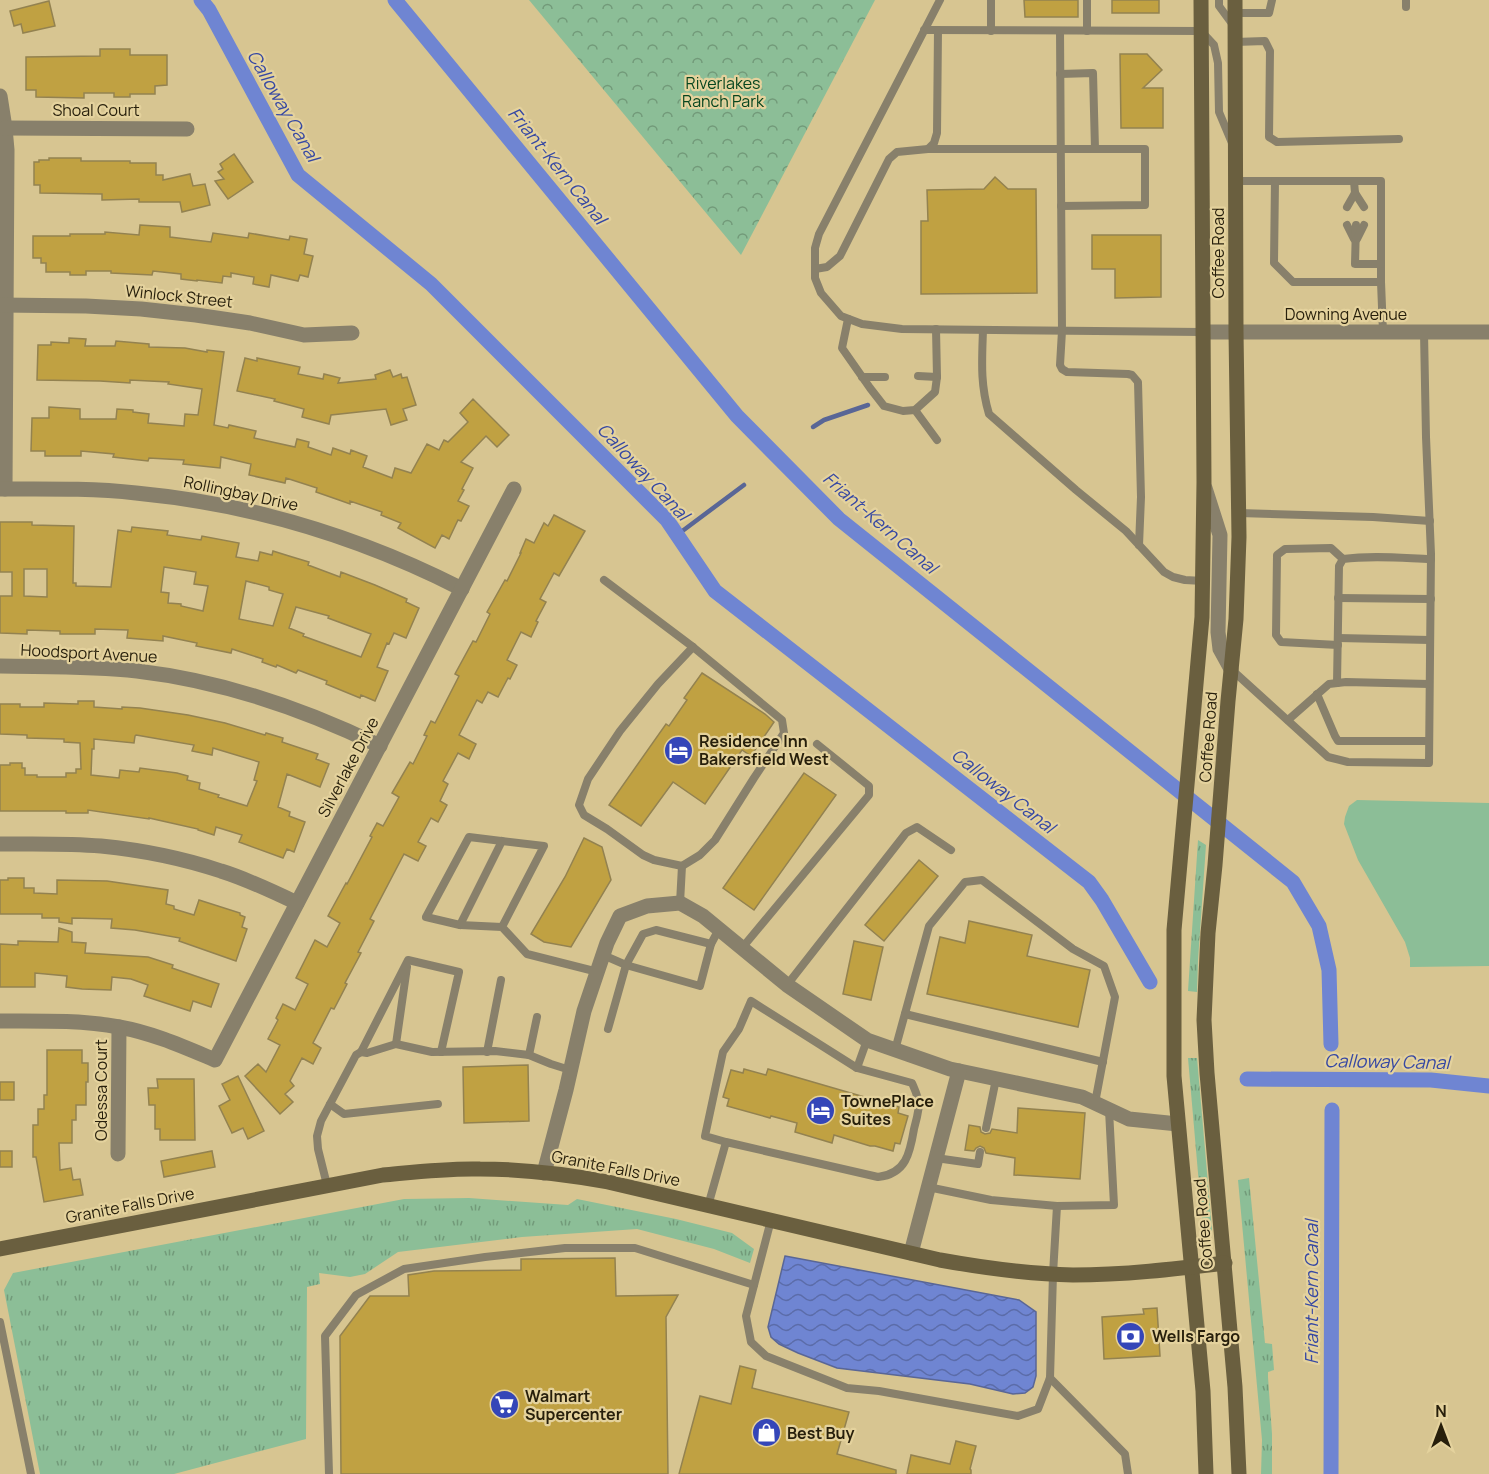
<svg xmlns="http://www.w3.org/2000/svg" width="1489" height="1474" font-family="Manrope,sans-serif">
<style>
.grass{fill:url(#grass-tufts)}
.forest{fill:url(#forest-crowns)}
.pitch{fill:#8cbe97}
.water{fill:url(#water-waves);stroke:#596696;stroke-width:1.5}
.lines{fill:none;stroke-linecap:round;stroke-linejoin:round}
.stream{stroke:#596696;stroke-width:4.5}
.canal{stroke:#6f85d2;stroke-width:15}
.building{fill:#c0a142;stroke:#938250;stroke-width:1.5;fill-rule:evenodd}
.lane{stroke:#88806b;stroke-width:8}
.street{stroke:#88806b;stroke-width:15}
.secondary{stroke:#6a5f3f;stroke-width:15}
.labels{text-anchor:middle;stroke-width:4.5;stroke-linejoin:round;paint-order:stroke}
.park-label{font-size:16px;fill:#05451f;stroke:#e4d29d}
.street-label{font-size:16px;fill:#271f0b;stroke:#e4d29d}
.poi-label{font-size:16px;font-weight:bold;fill:#271f0b;stroke:#e4d29d;text-anchor:start}
.water-label{font-size:18px;font-style:italic;fill:#3648a3;stroke:#e4d29d}
</style>
<defs>
<pattern id="grass-tufts" width="24" height="20" patternUnits="userSpaceOnUse" patternTransform="scale(1.5)"><rect width="24" height="20" fill="#8cbe97"/><path d="M3 7l-1-3M5 7V3M7 7l1-3M15 17l-1-3M17 17v-4M19 17l1-3" fill="none" stroke="#729a79"/></pattern>
<pattern id="forest-crowns" width="20" height="18" patternUnits="userSpaceOnUse" patternTransform="scale(1.5)"><rect width="20" height="18" fill="#8cbe97"/><path d="M2 6a3 3 0 1 1 6 0M12 15a3 3 0 1 1 6 0" fill="none" stroke="#729a79"/></pattern>
<pattern id="water-waves" width="16" height="10" patternUnits="userSpaceOnUse" patternTransform="scale(1.5)"><rect width="16" height="10" fill="#6f85d2"/><path d="M0 5q4-4 8 0t8 0" fill="none" stroke="#5b6ca9"/></pattern>
</defs>
<rect width="100%" height="100%" fill="#d7c591"/>
<g class="grass">
<polygon points="1198,840 1206,845 1198,960 1197,992 1188,991"/>
<polygon points="1188,1058 1197,1058 1212,1230 1207,1243 1204,1242"/>
<polygon points="1249,1178 1265,1343 1272,1344 1274,1370 1268,1372 1268,1377 1272,1434 1272,1474 1261,1474 1262,1440 1238,1180"/>
<polygon points="469,1198 568,1205 577,1199 676,1219 732,1233 754,1249 750,1263 714,1249 637,1229 522,1237 398,1252 365,1274 350,1277 319,1273 320,1284 307,1287 306,1439 174,1474 40,1474 4,1290 13,1273 404,1199"/>
</g>
<polygon class="forest" points="529,0 875,0 741,255"/>
<polygon class="pitch" points="1357,800 1489,803 1489,966 1410,967 1410,958 1405,942 1358,860 1344,824 1345,817 1349,806"/>
<polygon class="water" points="785,1256 1019,1300 1036,1312 1036,1376 1033,1387 1025,1393 1013,1394 970,1384 837,1368 798,1353 779,1344 771,1337 768,1327"/>
<g class="lines">
<g class="stream">
<polyline points="813,427 824,420 868,405"/>
<polyline points="677,535 744,485"/>
</g>
<g class="canal">
<polyline points="201,0 209,10 298,175 431,284 667,520 715,591 1089,882 1102,900 1150,982"/>
<polyline points="395,0 737,416 839,519 1293,882 1319,926 1329,970 1331,1044"/>
<polyline points="1247,1079 1431,1080 1489,1086"/>
<polyline points="1331,1474 1332,1110"/>
</g>
</g>
<g class="building">
<polygon points="1024,0 1078,0 1078,17 1025,17"/>
<rect x="1112" y="0" width="47" height="13"/>
<polygon points="49,1 55,26 23,33 21,24 14,26 10,11"/>
<polygon points="100,49 130,49 130,55 167,55 167,85 155,86 155,94 130,94 130,97 114,97 114,93 84,93 84,98 36,97 36,90 26,90 26,57 100,56"/>
<polygon points="1120,54 1147,54 1162,70 1143,88 1163,88 1163,128 1121,128"/>
<polygon points="234,154 253,182 228,199 215,181 224,179 218,172 223,169 220,164"/>
<polygon points="49,158 81,158 81,161 130,161 130,163 156,163 156,175 163,175 163,180 190,174 193,186 205,184 210,205 182,212 180,202 139,202 139,199 102,200 102,194 40,193 40,185 34,185 34,162 39,162 39,160 49,160"/>
<polygon points="995,177 1008,189 1036,189 1037,293 921,294 921,221 928,221 927,190 984,189"/>
<polygon points="140,225 170,227 170,237 211,242 213,233 248,238 249,233 289,240 290,236 307,239 304,254 313,256 308,277 300,275 298,281 271,275 269,287 253,284 254,277 231,273 231,277 223,276 222,283 197,280 197,281 181,279 181,274 153,271 152,275 111,273 111,271 86,271 86,275 70,275 70,272 46,272 46,263 41,263 41,258 33,258 33,236 70,236 70,234 105,234 105,232 139,235"/>
<polygon points="1092,235 1161,235 1161,297 1115,298 1115,269 1092,269"/>
<polygon points="69,338 86,339 85,346 115,346 116,341 149,344 149,347 185,348 207,352 207,350 224,352 214,425 228,428 229,425 256,431 254,438 295,447 297,439 309,442 308,447 331,455 333,448 350,454 351,450 367,456 363,467 392,478 395,468 411,473 427,444 439,450 444,440 448,442 468,422 460,413 473,399 509,435 497,447 486,436 461,462 473,468 462,489 464,490 458,501 469,506 461,521 458,520 449,539 442,535 435,548 398,528 401,523 381,515 382,512 350,501 350,504 339,500 316,492 317,488 286,478 285,483 249,475 251,464 221,457 220,468 183,464 184,460 149,458 148,461 113,457 114,454 81,451 81,456 45,456 45,451 31,451 32,418 49,418 49,407 80,409 80,419 116,419 117,409 133,410 133,412 149,414 148,423 184,426 185,414 198,415 202,389 168,384 169,382 130,380 130,383 100,381 37,380 38,345 51,345 51,342 69,343"/>
<polygon points="245,358 257,361 257,358 300,367 298,374 323,379 324,374 340,378 338,383 376,379 375,375 390,370 393,377 401,374 402,378 407,377 416,405 403,409 407,420 391,425 386,409 331,415 329,424 302,417 304,409 274,401 275,399 237,391"/>
<polygon points="554,515 585,531 559,576 554,573 540,599 546,602 536,621 538,622 531,637 521,632 507,660 517,665 510,679 508,678 498,697 488,692 482,703 477,700 459,735 476,744 469,759 458,753 443,781 448,784 440,801 447,805 438,822 431,818 418,842 426,846 418,861 404,854 370,919 374,921 358,952 361,953 345,983 347,984 334,1009 331,1008 313,1043 321,1048 313,1064 302,1058 290,1081 294,1086 285,1094 293,1102 280,1114 245,1076 258,1064 266,1072 280,1045 268,1039 278,1020 276,1018 283,1004 295,1010 308,984 296,978 315,940 327,947 340,923 328,916 346,883 347,884 372,837 370,836 377,823 383,826 399,797 392,793 410,762 413,764 427,736 424,735 431,721 435,723 459,676 455,674 473,641 476,642 490,614 487,612 505,580 507,581 521,553 520,553 526,539 534,543 544,523 548,526"/>
<path d="M0 522H32V525L74 526 73 583H76V586L111 587 118 530 131 532 132 527 168 531 167 535 201 540 202 536 239 543 236 557 258 561 260 552 272 555 273 551 289 556 309 562 308 565 340 577 341 572 375 585 407 599 406 602 419 608 406 638 394 633 389 644 387 643 377 667 388 671 375 701 361 695 360 698 326 684 327 681 298 670 296 673 277 665 276 667 262 662 263 659 232 649 231 653 196 646 197 643 163 636V641L127 638 128 630 95 629V634H60V631L27 630V634L0 633V596H12V572H0ZM164 567 196 572 194 584 208 586 203 611 181 606V604L168 603 169 593 161 592ZM24 569H47V597L24 596ZM246 581 269 587V590L283 594 273 626 239 619ZM296 607 329 616 328 618 371 634 361 657 303 636 304 634 289 628Z"/>
<polygon points="702,673 765,714 774,722 751,756 742,750 705,804 673,782 641,826 609,805 666,724 669,726 687,700 684,698"/>
<path d="M78 701H94V707L122 709V707L140 708 188 715 225 723 265 735 266 733 283 738 282 742 318 754 316 759 329 764 320 787 287 774 278 807 290 812 289 816 305 822 294 852 287 849 283 858 239 842 242 835 216 827 214 835 198 830V829L149 818V819L88 810V813H66V811H0V765H10V763H22V768H25V775H37V777H66V773H76V769H81L80 743 64 742V739L27 738V735L0 734V704H20V707H44V703L78 704ZM136 735 194 745 192 751 212 755 213 748 259 762 254 780 257 781 247 806 218 797 219 795 199 789 200 783 187 780 188 776 177 773 140 768 139 772 120 770 119 778 91 775 92 749H94V739L134 743 135 736Z"/>
<polygon points="804,773 836,795 754,910 723,888"/>
<polygon points="584,838 602,847 611,880 571,947 544,942 531,934 565,877"/>
<polygon points="919,860 938,876 884,941 865,925"/>
<polygon points="8,878 24,878 24,888 34,888 34,893 57,894 57,880 107,881 168,890 166,904 174,906 174,909 194,915 199,900 240,913 240,915 245,917 242,927 247,929 236,961 179,941 180,938 135,930 111,928 112,919 72,918 72,924 59,922 59,918 42,918 42,914 0,914 0,880 8,880"/>
<polygon points="969,921 1032,935 1027,956 1090,970 1078,1027 927,994 940,937 965,943"/>
<polygon points="59,928 72,932 72,942 86,943 85,953 148,957 173,965 172,968 219,984 211,1007 193,1001 190,1011 144,996 148,985 131,979 112,977 111,990 82,989 66,987 67,976 35,973 35,987 0,987 0,944 18,945 18,941 58,942"/>
<polygon points="854,941 883,947 871,1000 843,994"/>
<polygon points="47,1050 82,1050 82,1063 88,1063 88,1082 86,1082 86,1105 76,1105 76,1120 72,1120 72,1143 59,1143 60,1170 71,1168 73,1180 80,1179 83,1195 44,1202 36,1157 33,1157 33,1125 38,1125 38,1109 44,1109 44,1095 47,1095"/>
<polygon points="528,1065 529,1121 464,1123 463,1067"/>
<polygon points="744,1069 766,1075 768,1069 899,1107 898,1113 908,1116 900,1144 895,1143 893,1151 875,1146 870,1146 834,1135 832,1143 795,1132 797,1123 771,1116 770,1118 727,1106 729,1099 723,1097 731,1070 743,1073"/>
<polygon points="238,1076 264,1131 248,1139 243,1128 232,1133 219,1106 230,1100 222,1084"/>
<polygon points="157,1079 194,1079 195,1140 160,1140 160,1129 155,1129 155,1105 149,1105 148,1088 158,1088"/>
<rect x="0" y="1082" width="14" height="18"/>
<polygon points="1018,1108 1085,1113 1080,1179 1014,1175 1015,1158 986,1153 984,1148 980,1146 976,1148 974,1151 965,1150 969,1125 980,1127 981,1132 985,1134 990,1133 992,1129 1017,1133"/>
<rect x="0" y="1151" width="12" height="16"/>
<polygon points="212,1151 215,1167 164,1177 161,1161"/>
<polygon points="615,1258 616,1296 678,1295 666,1317 668,1474 341,1474 340,1336 370,1296 409,1296 408,1275 434,1271 521,1270 521,1259 524,1259"/>
<polygon points="1157,1308 1160,1356 1104,1359 1102,1317 1144,1314 1143,1309"/>
<polygon points="740,1366 756,1370 752,1388 849,1412 837,1454 896,1470 896,1474 679,1474 700,1396 731,1404"/>
<polygon points="956,1441 976,1446 970,1469 971,1470 971,1474 907,1474 911,1455 950,1464"/>
</g>
<g class="lines">
<g class="lane">
<polyline points="940,0 819,234 815,248 815,278 821,293 841,316 862,324 902,329 1202,332"/>
<polyline points="991,0 991,31"/>
<polyline points="1219,0 1219,6 1233,25"/>
<polyline points="1406,7 1406,0"/>
<polyline points="1235,13 1269,13 1272,0"/>
<polyline points="924,30 1201,31 1214,45 1218,63 1219,112 1232,143"/>
<polyline points="1060,31 1062,331 1060,365 1062,369 1067,372 1128,374 1132,375 1138,382 1141,497 1139,545"/>
<polyline points="1087,31 1087,0"/>
<polyline points="1235,42 1265,41 1270,51 1269,137 1277,142 1399,139"/>
<polyline points="1060,74 1093,73 1095,149"/>
<polyline points="928,149 1145,149 1145,205 1061,206"/>
<polyline points="1236,181 1381,181 1381,282 1383,332"/>
<polyline points="1275,181 1274,263 1293,282 1381,282"/>
<polyline points="1354,181 1355,193 1364,207"/>
<polyline points="1347,207 1355,193"/>
<polyline points="1347,225 1354,239"/>
<polyline points="1356,225 1355,264 1381,264"/>
<polyline points="1357,239 1364,225"/>
<polyline points="815,269 827,267 840,256 889,159 897,152 928,149 934,143 937,133 938,30"/>
<polyline points="848,319 842,348 870,388 884,406 903,411 915,410 935,392 937,377 936,329"/>
<path d="M983 330C982 360 980 384 989 414L1076 490 1126 531 1164 572 1173 577 1185 580 1203 581"/>
<polyline points="918,376 937,377"/>
<polyline points="862,377 885,377"/>
<polyline points="915,410 937,440"/>
<polyline points="1239,513 1373,517 1430,521"/>
<polyline points="604,580 693,647 782,720 784,733 754,778 715,840 700,855 682,866 680,903"/>
<polyline points="1338,598 1431,599"/>
<polyline points="1338,638 1430,640"/>
<polyline points="1338,645 1281,642 1276,635 1277,555 1285,549 1331,548 1343,559"/>
<polyline points="1232,670 1328,757 1348,762 1429,763 1431,554 1426,437 1424,332"/>
<path d="M1337 683 1339 566 1343 559C1372 555 1402 558 1431 559"/>
<polyline points="1317,694 1335,736 1338,741 1429,741"/>
<polyline points="1288,720 1329,684 1346,682 1429,684"/>
<polyline points="682,866 654,860 643,855 607,829 584,815 579,805 588,779 620,731 658,684 693,647"/>
<polyline points="460,925 502,841"/>
<polyline points="502,927 460,925 426,917 469,837 544,846 502,927 527,954 598,972"/>
<polyline points="742,948 869,795 869,786 817,744"/>
<polyline points="603,955 626,965 700,986 711,944"/>
<polyline points="787,985 906,833 917,827 951,850"/>
<polyline points="905,1014 1103,1062"/>
<polyline points="608,1029 626,965 643,934 656,930 711,944 719,929"/>
<polyline points="396,1044 407,967"/>
<polyline points="895,1050 929,926 965,882 982,880 1073,949 1104,966 1115,997 1095,1103"/>
<polyline points="361,1052 408,960 459,972 441,1052"/>
<polyline points="487,1052 501,980"/>
<polyline points="529,1055 537,1017"/>
<polyline points="857,1068 867,1040"/>
<polyline points="330,1104 344,1114 438,1104"/>
<polyline points="986,1128 996,1079"/>
<polyline points="936,1158 978,1164 980,1152"/>
<polyline points="327,1185 318,1149 317,1136 321,1121 356,1055 361,1052 367,1053 396,1044 432,1052 495,1051 529,1055 551,1064 570,1070"/>
<polyline points="928,1187 991,1200 1057,1206 1114,1205 1109,1110"/>
<path d="M708 1206 726 1142 878 1177C906 1174 910 1153 914 1129 916 1122 918 1113 919 1106 919 1098 915 1090 912 1083L857 1068 751 1001 739 1029 723 1052 705 1136 726 1142"/>
<polyline points="771,1220 746,1316 751,1342 766,1356 847,1388 879,1391 1018,1416 1038,1409 1050,1378 1053,1274 1057,1206"/>
<polyline points="0,1322 31,1474"/>
<polyline points="1050,1378 1125,1454 1128,1474"/>
<polyline points="329,1474 325,1336 356,1295 404,1269 485,1257 565,1248 635,1248 754,1285"/>
</g>
<g class="street">
<polyline points="0,96 5,128 7,150 5,489"/>
<polyline points="5,128 187,129"/>
<polyline points="0,305 86,306 141,309 196,315 250,323 304,335 352,333"/>
<polyline points="1202,332 1489,332"/>
<polyline points="1205,488 1220,535 1218,632 1220,649 1231,669"/>
<path d="M0 489C45 489 91 488 136 493 252 504 358 536 462 589"/>
<path d="M0 666C46 667 91 666 137 671 223 681 302 708 380 746"/>
<path d="M0 844C33 844 67 843 101 846 141 850 182 858 221 871 247 879 272 891 297 903"/>
<path d="M0 1021C39 1021 81 1020 119 1027 153 1033 184 1047 215 1060L514 489"/>
<polyline points="118,1154 119,1027"/>
<polyline points="544,1173 566,1090 584,1011 607,943 620,916 647,906 680,903 703,916 787,985 867,1040 950,1069 1082,1097 1129,1119 1178,1124"/>
<polyline points="911,1253 959,1071"/>
</g>
<g class="secondary">
<polyline points="1201,0 1204,482 1202,617 1174,930 1174,1076 1203,1391 1206,1474"/>
<polyline points="1235,0 1236,332 1239,537 1236,619 1228,701 1215,865 1208,933 1204,1020 1207,1073 1235,1387 1239,1474"/>
<path d="M0 1249 383 1175C415 1172 447 1168 480 1169 523 1169 565 1174 608 1182L940 1260C984 1268 1028 1274 1073 1275 1124 1275 1175 1269 1225 1263"/>
</g>
</g>
<defs>
<symbol id="hotel-disc" viewBox="-11 -11 22 22"><circle r="9.5" fill="#3446b8" stroke="#e4d29d"/><path d="M-6-4.5h1.5V1H6V5H4.5V3h-9V5H-6ZM-4 0a1.8 1.8 0 1 1 3.6 0ZM.5 0V-2.5h3Q6-2.5 6 0Z" fill="#fff"/></symbol>
<symbol id="bank-disc" viewBox="-11 -11 22 22"><circle r="9.5" fill="#3446b8" stroke="#e4d29d"/><path d="M-6-4H6V4H-6ZM0-2.3a2.3 2.3 0 1 0 0 4.6a2.3 2.3 0 1 0 0-4.6Z" fill="#fff"/></symbol>
<symbol id="supermarket-disc" viewBox="-11 -11 22 22"><circle r="9.5" fill="#3446b8" stroke="#e4d29d"/><path d="M-6-5.5h2.5l.6 2H6L4.5 2H-2.5L-4.4-4H-6ZM-1.5 3.2a1.3 1.3 0 1 0 .1 0ZM3 3.2a1.3 1.3 0 1 0 .1 0Z" fill="#fff"/></symbol>
<symbol id="shop-disc" viewBox="-11 -11 22 22"><circle r="9.5" fill="#3446b8" stroke="#e4d29d"/><path d="M-5-2.5h2.3a2.7 3.5 0 0 1 5.4 0H5L5.5 6h-11ZM-1.5-2.5h3a1.5 2.3 0 0 0-3 0Z" fill="#fff"/></symbol>
</defs>
<g fill-rule="evenodd">
<use href="#hotel-disc" x="662" y="734" width="33" height="33"/>
<use href="#hotel-disc" x="804" y="1094" width="33" height="33"/>
<use href="#bank-disc" x="1114" y="1320" width="33" height="33"/>
<use href="#supermarket-disc" x="488" y="1388" width="33" height="33"/>
<use href="#shop-disc" x="750" y="1416" width="33" height="33"/>
</g>
<g class="labels">
<g class="park-label">
<text x="723" y="89">Riverlakes<tspan x="723" dy="18">Ranch Park</tspan></text>
</g>
<g class="street-label">
<text x="96" y="116">Shoal Court</text>
<text transform="translate(1218 253) rotate(-90)" y="6">Coffee Road</text>
<text transform="translate(179 296) rotate(6)" y="6">Winlock Street</text>
<text x="1346" y="320">Downing Avenue</text>
<text transform="translate(241 493) rotate(12)" y="6">Rollingbay Drive</text>
<text transform="translate(89 653) rotate(3)" y="6">Hoodsport Avenue</text>
<text transform="translate(1208 737) rotate(-86)" y="6">Coffee Road</text>
<text transform="translate(348 767) rotate(-62)" y="6">Silverlake Drive</text>
<text transform="translate(101 1090) rotate(-90)" y="6">Odessa Court</text>
<text transform="translate(616 1168) rotate(11)" y="6">Granite Falls Drive</text>
<text transform="translate(130 1205) rotate(-11)" y="6">Granite Falls Drive</text>
<text transform="translate(1203 1224) rotate(-95)" y="6">Coffee Road</text>
</g>
<g class="poi-label">
<text x="699" y="747">Residence Inn<tspan x="699" dy="18">Bakersfield West</tspan></text>
<text x="841" y="1107">TownePlace<tspan x="841" dy="18">Suites</tspan></text>
<text x="1152" y="1342">Wells Fargo</text>
<text x="525" y="1402">Walmart<tspan x="525" dy="18">Supercenter</tspan></text>
<text x="787" y="1439">Best Buy</text>
</g>
<g class="water-label">
<text transform="translate(283 106) rotate(60)" y="6">Calloway Canal</text>
<text transform="translate(557 166) rotate(51)" y="6">Friant-Kern Canal</text>
<text transform="translate(643 472) rotate(47)" y="6">Calloway Canal</text>
<text transform="translate(880 523) rotate(41)" y="6">Friant-Kern Canal</text>
<text transform="translate(1003 791) rotate(38)" y="6">Calloway Canal</text>
<text transform="translate(1387 1062) rotate(1)" y="6">Calloway Canal</text>
<text transform="translate(1312 1292) rotate(-90)" y="6">Friant-Kern Canal</text>
</g>
</g>
<g transform="translate(1441 1426)" stroke="#e4d29d" stroke-width="4.5" paint-order="stroke">
<path d="M0-4.5L10 22L0 15L-10 22Z" fill="#271f0b"/>
<text y="-9" font-size="16" font-weight="bold" text-anchor="middle" fill="#271f0b">N</text>
</g>
</svg>
